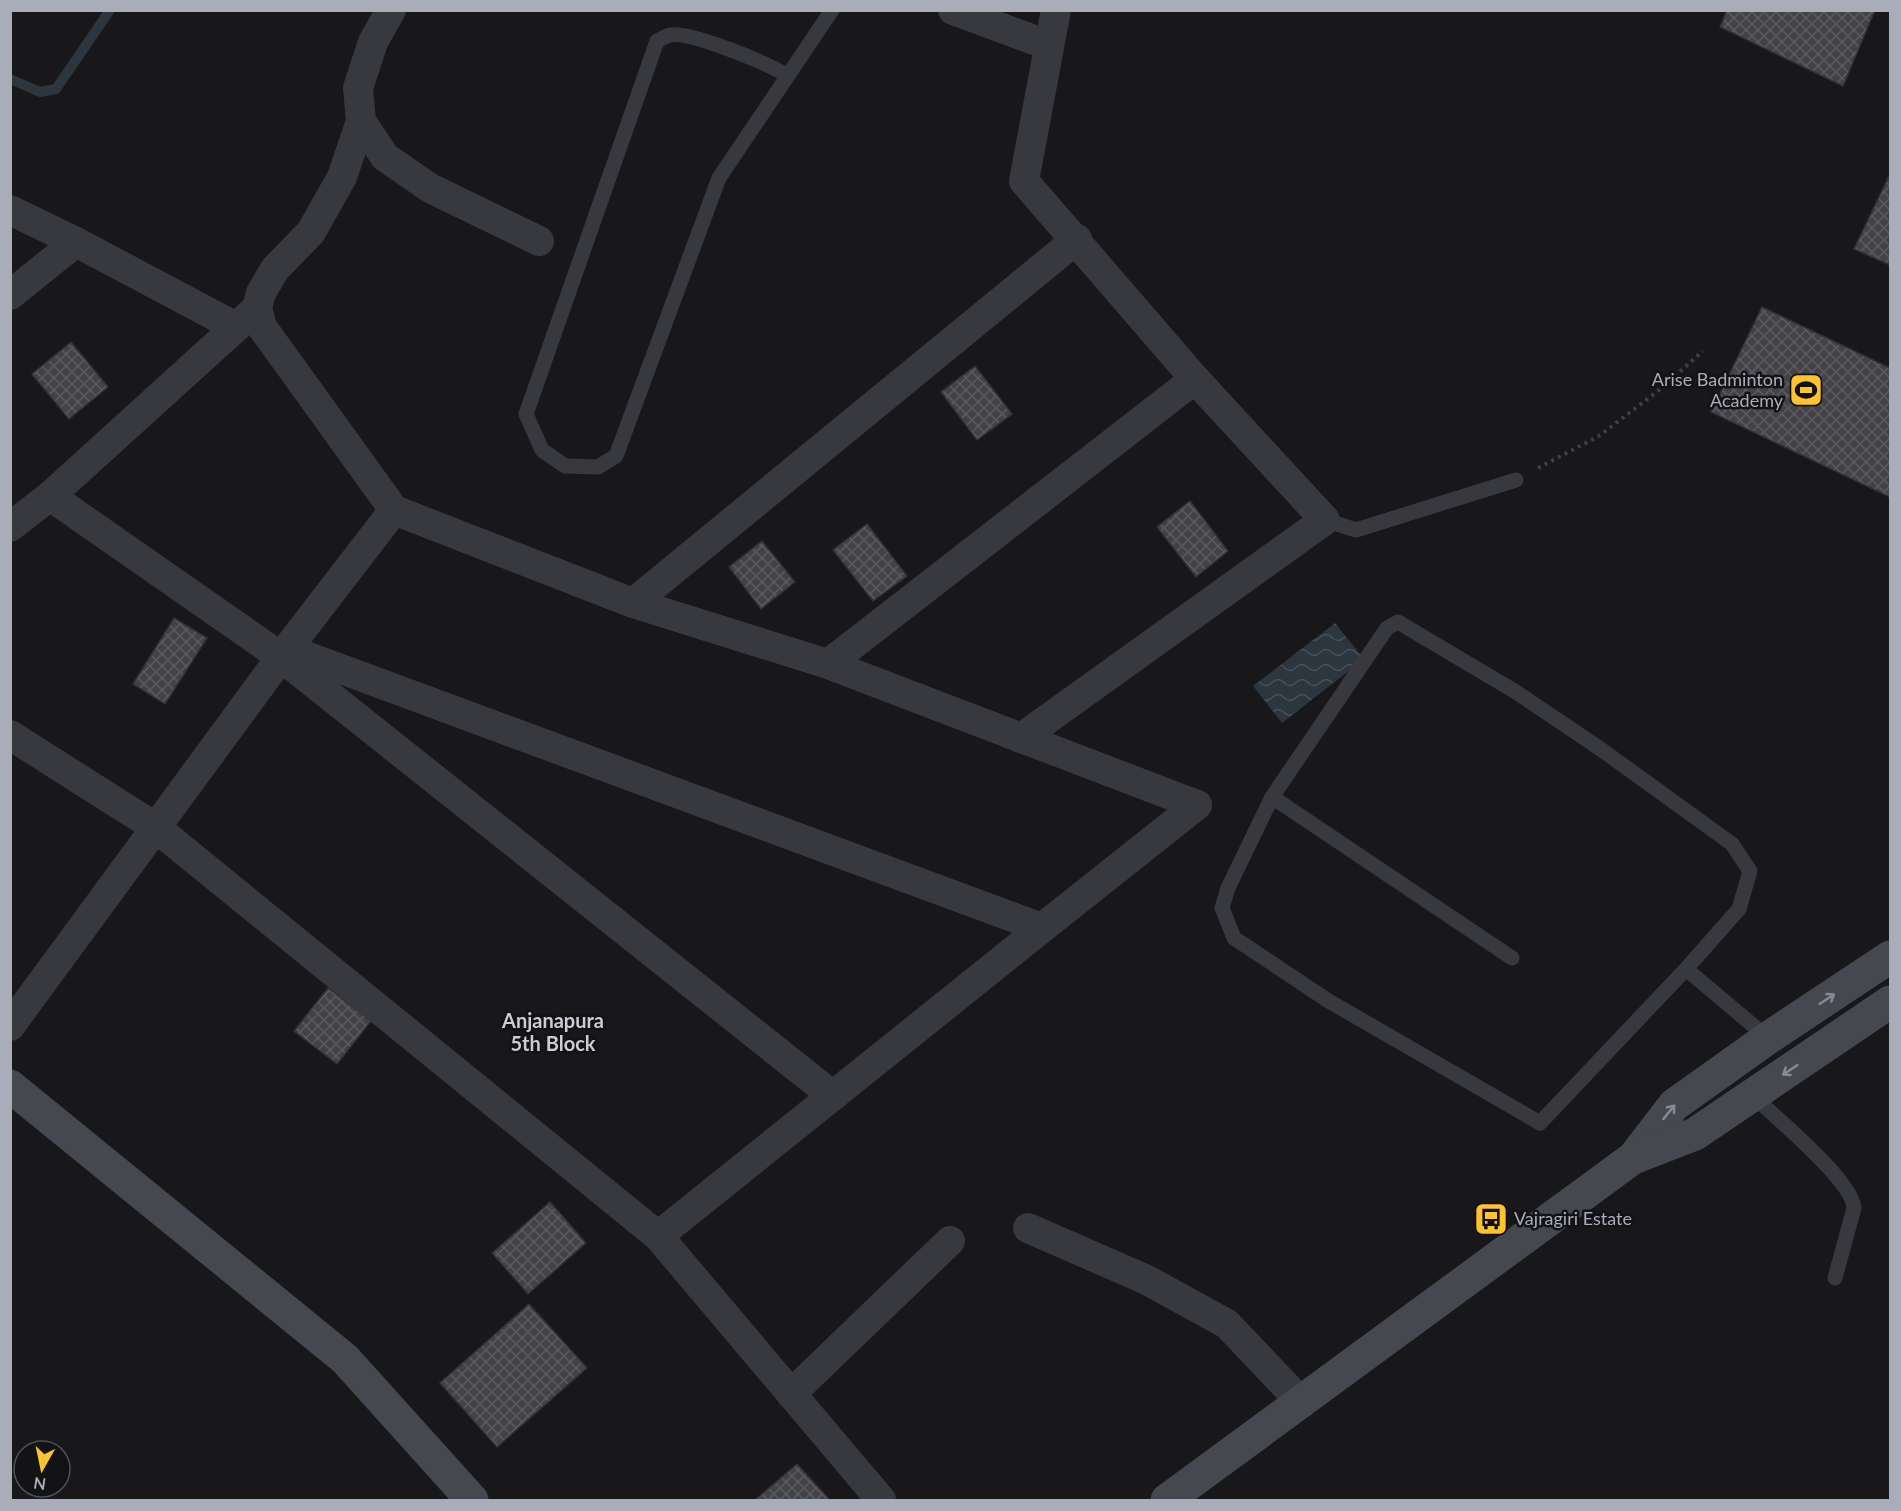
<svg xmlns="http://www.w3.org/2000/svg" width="1901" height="1511" font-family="Lato,sans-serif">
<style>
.water{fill:url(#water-waves)}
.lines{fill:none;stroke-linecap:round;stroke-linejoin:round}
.stream{stroke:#2c363f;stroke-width:10}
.building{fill:url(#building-cross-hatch);stroke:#323136;stroke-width:1.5}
.path{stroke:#3e4046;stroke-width:4;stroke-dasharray:3 4.5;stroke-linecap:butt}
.lane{stroke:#38393f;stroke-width:15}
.street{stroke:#38393f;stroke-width:30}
.secondary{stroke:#46484f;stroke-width:33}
.oneway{stroke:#868a95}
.labels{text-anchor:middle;stroke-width:5;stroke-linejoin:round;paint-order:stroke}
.poi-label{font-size:18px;fill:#a9adba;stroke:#131215;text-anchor:end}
.neighbourhood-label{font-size:20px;font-weight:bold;fill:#cacdd6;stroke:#131215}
</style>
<defs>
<pattern id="water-waves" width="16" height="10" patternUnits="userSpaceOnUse" patternTransform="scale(1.5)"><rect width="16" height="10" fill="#2c363f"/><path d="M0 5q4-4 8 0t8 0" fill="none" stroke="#485059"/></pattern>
<pattern id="building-cross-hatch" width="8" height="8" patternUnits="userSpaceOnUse" patternTransform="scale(1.5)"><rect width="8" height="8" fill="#424247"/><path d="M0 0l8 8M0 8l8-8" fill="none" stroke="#5a5b5f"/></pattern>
</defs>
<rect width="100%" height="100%" fill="#18171a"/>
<polygon class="water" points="1335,623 1364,659 1282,723 1253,686"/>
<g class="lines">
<polyline class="stream" points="10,79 40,92 56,89 110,10"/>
</g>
<g class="building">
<polygon points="1727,10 1875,10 1843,86 1720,27"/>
<polygon points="1890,174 1890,265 1854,249"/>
<polygon points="1762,307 1890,368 1890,497 1711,412"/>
<polygon points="71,342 108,387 69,419 32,374"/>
<polygon points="975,366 1012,414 977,440 941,392"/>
<polygon points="1190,501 1228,551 1196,577 1157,527"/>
<polygon points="867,524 907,576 873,601 833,550"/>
<polygon points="762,541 795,582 761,609 729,567"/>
<polygon points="174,618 207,638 165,704 133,684"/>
<polygon points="328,988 371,1021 337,1064 294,1031"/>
<polygon points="550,1202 586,1243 528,1294 492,1253"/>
<polygon points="529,1304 587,1368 497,1447 440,1383"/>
<polygon points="797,1464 830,1500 755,1500"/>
</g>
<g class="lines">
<polyline class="path" points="1538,468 1599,436 1658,391 1703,351"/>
<g class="lane">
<path d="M786 75C767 63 690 31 670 35 666 36 661 39 657 41L526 414 542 450 565 466 598 467 616 456 719 178 832 10"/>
<polyline points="1325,520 1356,530 1516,480"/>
<polygon points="1398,622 1516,692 1602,750 1732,844 1750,871 1739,909 1686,969 1540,1123 1327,1000 1234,938 1222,908 1228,888 1272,797 1387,628"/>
<polyline points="1272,797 1512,958"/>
<polyline points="1686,969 1768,1038"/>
<path d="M1752 1095C1774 1116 1853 1181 1854 1208L1835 1278"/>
</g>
<g class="street">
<polyline points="953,10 1048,45"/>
<polyline points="361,121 385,157 430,188 539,241"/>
<polyline points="10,210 76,242 10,295"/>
<polyline points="76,242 236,327"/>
<polyline points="257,308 262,327 394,510 633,603 828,664 1197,805"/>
<polyline points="50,496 281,657 833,1096"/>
<polyline points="10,527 50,496 257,308 261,293 275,269 311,232 342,177 361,121 358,88 373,42 391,10"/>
<polyline points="633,603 1077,239"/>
<polyline points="287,649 1042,928 658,1236"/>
<polyline points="828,664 1195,379"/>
<polyline points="10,735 155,827 658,1236 881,1500"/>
<polyline points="1021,738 1325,520 1195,379 1024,181 1056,10"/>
<polyline points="1042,928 1197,805"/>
<polyline points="10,1026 287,649 394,510"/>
<polyline points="1028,1228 1147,1280 1227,1324 1302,1403"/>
<polyline points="791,1394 950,1241"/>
</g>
<g class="secondary">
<polyline points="10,1086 345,1359 472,1500"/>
<polyline points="1634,1157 1674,1105 1768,1038 1890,957"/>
<polyline points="1167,1500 1633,1158 1695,1134 1890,1002"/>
</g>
</g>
<defs><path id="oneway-shaft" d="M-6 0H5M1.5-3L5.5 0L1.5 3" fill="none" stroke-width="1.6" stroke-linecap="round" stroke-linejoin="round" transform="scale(1.5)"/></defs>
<g class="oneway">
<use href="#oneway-shaft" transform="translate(1827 999) rotate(-33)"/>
<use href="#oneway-shaft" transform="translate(1790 1070) rotate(146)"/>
<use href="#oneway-shaft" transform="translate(1669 1112) rotate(-51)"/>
</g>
<defs>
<symbol id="stadium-square" viewBox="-11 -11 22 22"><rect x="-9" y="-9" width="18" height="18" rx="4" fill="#fdc22d" stroke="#131215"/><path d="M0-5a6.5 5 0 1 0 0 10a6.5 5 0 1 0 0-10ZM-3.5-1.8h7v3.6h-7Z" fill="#111"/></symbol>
<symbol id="bus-square" viewBox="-11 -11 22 22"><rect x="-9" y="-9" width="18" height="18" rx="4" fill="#fdc22d" stroke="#131215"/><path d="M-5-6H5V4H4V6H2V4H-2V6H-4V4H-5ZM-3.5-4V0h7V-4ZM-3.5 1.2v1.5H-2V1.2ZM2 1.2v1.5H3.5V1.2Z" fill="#111"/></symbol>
</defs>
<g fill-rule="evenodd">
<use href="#stadium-square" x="1787" y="371" width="38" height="38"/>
<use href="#bus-square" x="1472" y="1200" width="38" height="38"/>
</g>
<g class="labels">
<g class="poi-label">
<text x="1783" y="386">Arise Badminton<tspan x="1783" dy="21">Academy</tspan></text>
<text x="1514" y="1225" text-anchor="start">Vajragiri Estate</text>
</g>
<g class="neighbourhood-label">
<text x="553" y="1028">Anjanapura<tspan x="553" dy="23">5th Block</tspan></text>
</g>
</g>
<rect width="1901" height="1511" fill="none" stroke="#a9adba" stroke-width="24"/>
<g transform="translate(42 1469) rotate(189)"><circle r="28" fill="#131215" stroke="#4f5057" stroke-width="1.5"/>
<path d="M0-4.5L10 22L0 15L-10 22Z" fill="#fdc22d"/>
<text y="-9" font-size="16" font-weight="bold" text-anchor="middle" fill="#a9adba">N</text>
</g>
</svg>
